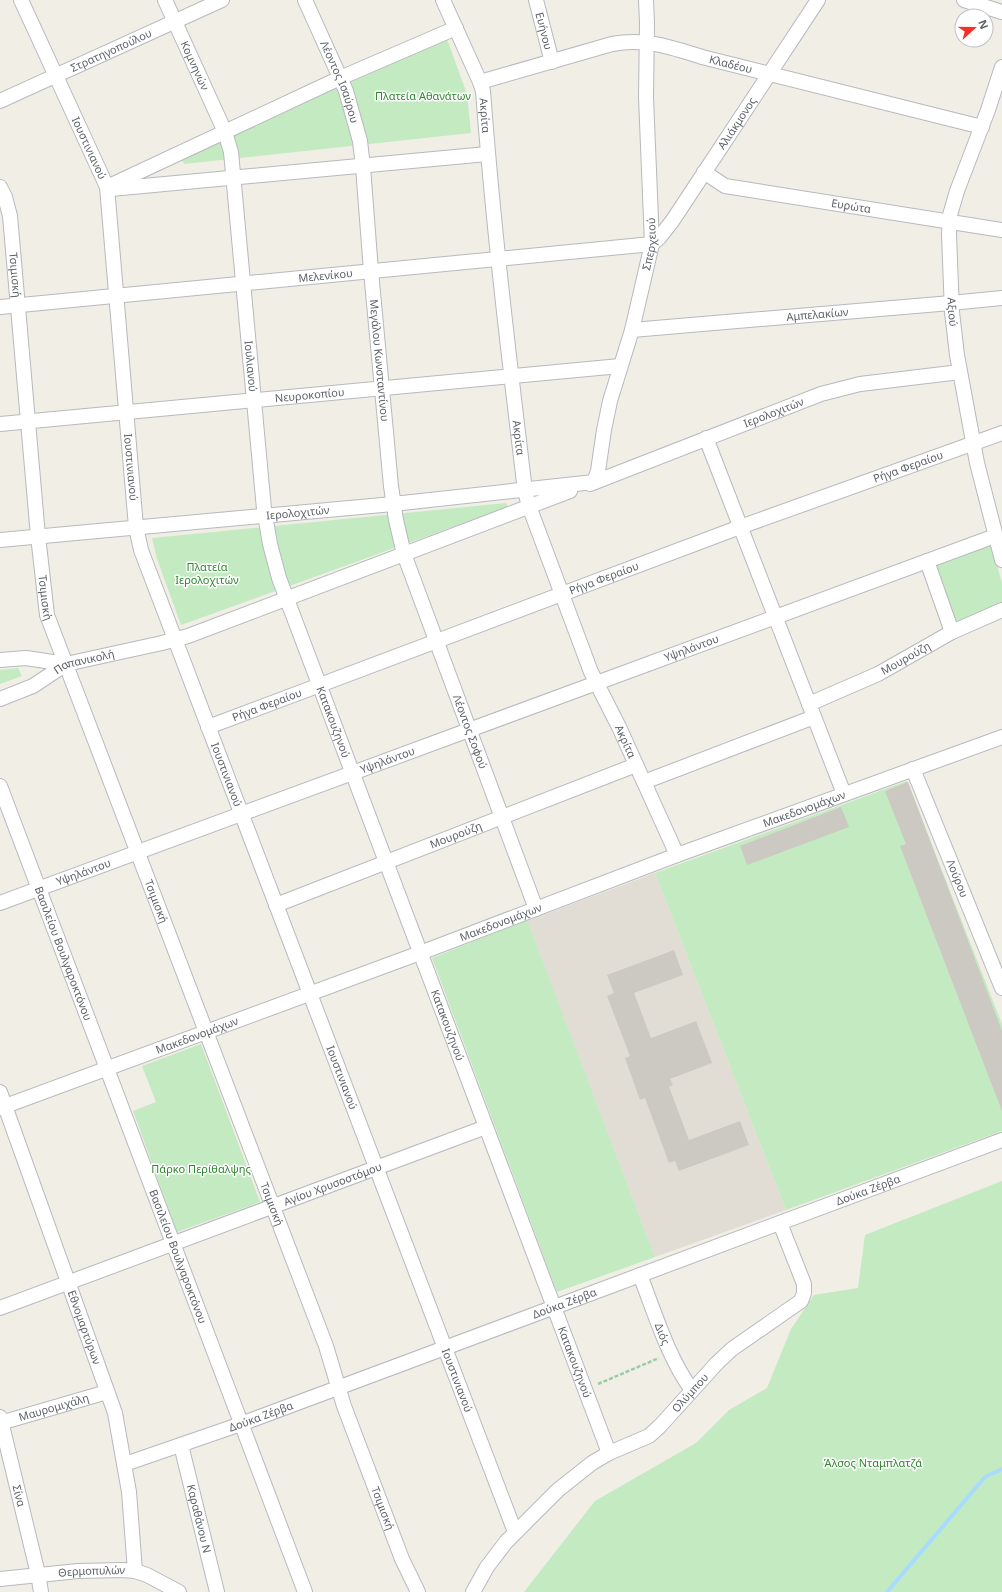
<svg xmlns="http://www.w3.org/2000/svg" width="1002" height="1592" font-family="'Noto Sans',sans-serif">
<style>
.education{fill:#e1ddd5}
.green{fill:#c3eac1}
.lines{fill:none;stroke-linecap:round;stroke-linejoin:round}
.stream{stroke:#a8dcff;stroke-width:4}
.building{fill:#ccc9c3}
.minor-casing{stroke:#b6b9be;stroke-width:16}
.path{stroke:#99cca6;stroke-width:2.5;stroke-dasharray:4 2;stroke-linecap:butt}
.minor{stroke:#fff;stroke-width:14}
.labels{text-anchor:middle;stroke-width:3;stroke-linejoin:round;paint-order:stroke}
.street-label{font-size:11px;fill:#5d6268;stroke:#fff}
.park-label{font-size:11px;fill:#2f8530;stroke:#fff}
</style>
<rect width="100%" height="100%" fill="#f1eee6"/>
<polygon class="education" points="655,873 786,1210 655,1257 527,921"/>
<g class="green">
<polygon points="447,39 467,94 471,133 184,164 181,158"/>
<polygon points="506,503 508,507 181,625 157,559 152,538"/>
<polygon points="991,545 1002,583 1002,604 954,625 933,566"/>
<polygon points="18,668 22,676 0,684 0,670"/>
<polygon points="907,781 1002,1024 1002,1131 786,1210 655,873"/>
<polygon points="527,920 655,1257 557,1292 432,958"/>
<polygon points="201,1044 260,1202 177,1232 133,1111 156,1102 142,1066"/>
<polygon points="1002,1181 1002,1592 524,1592 595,1501 696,1443 729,1410 767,1388 791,1329 814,1295 858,1288 865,1235"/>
</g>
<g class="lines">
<polyline class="stream" points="887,1592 985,1477 1002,1469"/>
</g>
<g class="building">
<polygon points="908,782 1002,1031 1002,1111 900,846 906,844 885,791"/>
<polygon points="841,807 849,827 747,865 740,846"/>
<polygon points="674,950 683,975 634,993 651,1038 696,1021 712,1063 670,1079 673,1085 669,1087 689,1140 740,1121 749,1145 679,1171 675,1161 669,1163 645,1098 640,1100 625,1058 630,1056 607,996 614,993 607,975"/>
</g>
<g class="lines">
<defs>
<g id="minor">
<path id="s1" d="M21 0 107 187 136 527 141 550 515 1532"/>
<path id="s2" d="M165 0 225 132 231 152 264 509 270 544 279 578 609 1453"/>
<path id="s3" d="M305 0 346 91 360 141 363 167 371 271 391 486 396 520 404 554 536 909"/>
<path id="s4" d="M443 0 480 82 483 91C493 225 509 358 525 491L529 506 591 672 619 727 677 855"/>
<path id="s5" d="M536 0 552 62"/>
<polyline points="964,0 1002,12"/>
<path id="s6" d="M1002 67 988 110 957 191 950 215 949 234 952 312 957 355 977 463 1002 560"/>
<path id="s7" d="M480 82 612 44C646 38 670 47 702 57L982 127"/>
<path id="s8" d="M0 101 222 0"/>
<path id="s9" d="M704 172 725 186 1002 230"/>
<path id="s10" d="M0 187 5 197 10 216 38 536 47 615 326 1346 344 1406 402 1559 418 1592"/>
<polyline points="107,187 340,78 456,28"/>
<polyline points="111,189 487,154"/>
<path id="s11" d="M652 244 659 238 673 220 818 0"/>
<path id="s12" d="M0 307 652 244"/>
<path id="s13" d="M632 330 951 303 1002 298"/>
<path id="s14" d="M0 424 620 366"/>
<polyline points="706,438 844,794"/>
<path id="s15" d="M590 484 821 394 860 384 960 372"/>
<path id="s16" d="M0 540 393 504 594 482 598 471 604 430 610 401 632 330 652 244 646 97 647 23 646 0"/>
<polyline points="927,561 952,632"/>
<polyline points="0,660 26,658 66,664"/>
<path id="s17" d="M0 699 33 686 66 664 162 643 188 636 570 491"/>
<path id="s18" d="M809 704 878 674 952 632 1002 610"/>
<path id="s19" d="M208 727 740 527 1002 433"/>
<path id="s20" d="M913 769 1002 988"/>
<polyline points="644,782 814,717"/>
<path id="s21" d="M0 786 305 1592"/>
<path id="s22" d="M0 903 995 536"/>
<path id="s23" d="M276 905 636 765"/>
<path id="s24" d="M0 1092 115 1413 129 1492 135 1571"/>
<path id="s25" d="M0 1108 420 953 677 855 1002 737"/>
<path id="s26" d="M640 1275C654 1311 669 1360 692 1390"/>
<path id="s27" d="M0 1308 486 1127"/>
<path id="s28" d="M0 1417 38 1574 41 1592"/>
<path id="s29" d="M0 1423 107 1392"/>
<path id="s30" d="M181 1445 217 1592"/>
<path id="s31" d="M125 1464 241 1424 1002 1140"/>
<path id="s32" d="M0 1579 78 1571 122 1570 135 1571 147 1575 179 1592"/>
<path id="s33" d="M473 1592 487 1567 506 1542 558 1490 592 1463 609 1453 649 1436 660 1426 717 1363 732 1349 801 1301 804 1293V1284L780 1223"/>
</g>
</defs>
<use href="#minor" class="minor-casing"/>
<polyline class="path" points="598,1384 659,1358"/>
<use href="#minor" class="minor"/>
</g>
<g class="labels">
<g class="street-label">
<text dy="4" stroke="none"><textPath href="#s5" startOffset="32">Ευήνου</textPath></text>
<text dy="4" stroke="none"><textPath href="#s8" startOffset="122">Στρατηγοπούλου</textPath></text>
<text dy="4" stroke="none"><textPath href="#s7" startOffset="259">Κλαδέου</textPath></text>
<text dy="4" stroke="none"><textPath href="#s2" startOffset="72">Κομνηνών</textPath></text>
<text dy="4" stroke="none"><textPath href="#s3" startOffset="89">Λέοντος Ισαύρου</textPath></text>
<text dy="4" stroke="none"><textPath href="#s4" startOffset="124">Ακρίτα</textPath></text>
<text dy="4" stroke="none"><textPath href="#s11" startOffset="148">Αλιάκμονος</textPath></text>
<text dy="4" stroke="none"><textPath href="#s1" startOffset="163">Ιουστινιανού</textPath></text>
<text dy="4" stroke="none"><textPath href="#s9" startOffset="153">Ευρώτα</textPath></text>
<text dy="4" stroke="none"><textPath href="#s16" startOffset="842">Σπερχειού</textPath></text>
<text dy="4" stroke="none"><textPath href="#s10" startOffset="90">Τσιμισκή</textPath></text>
<text dy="4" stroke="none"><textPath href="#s12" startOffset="327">Μελενίκου</textPath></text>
<text dy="4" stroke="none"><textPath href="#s6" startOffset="254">Αξιού</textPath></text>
<text dy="4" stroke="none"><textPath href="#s13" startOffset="186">Αμπελακίων</textPath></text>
<text dy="4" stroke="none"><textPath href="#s3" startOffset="372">Μεγάλου Κωνσταντίνου</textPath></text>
<text dy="4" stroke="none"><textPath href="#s2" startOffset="381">Ιουλιανού</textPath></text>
<text dy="4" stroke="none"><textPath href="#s14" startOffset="311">Νευροκοπίου</textPath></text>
<text dy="4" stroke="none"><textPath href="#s15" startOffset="197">Ιερολοχιτών</textPath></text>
<text dy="4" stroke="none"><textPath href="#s4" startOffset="448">Ακρίτα</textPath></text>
<text dy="4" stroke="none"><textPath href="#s19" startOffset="747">Ρήγα Φεραίου</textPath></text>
<text dy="4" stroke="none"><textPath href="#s1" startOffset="487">Ιουστινιανού</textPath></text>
<text dy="4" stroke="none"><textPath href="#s16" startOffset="299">Ιερολοχιτών</textPath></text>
<text dy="4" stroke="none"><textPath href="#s19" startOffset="423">Ρήγα Φεραίου</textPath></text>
<text dy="4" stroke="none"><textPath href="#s10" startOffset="414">Τσιμισκή</textPath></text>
<text dy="4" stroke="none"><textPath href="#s22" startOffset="737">Υψηλάντου</textPath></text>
<text dy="4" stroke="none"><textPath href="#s18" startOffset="107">Μουρούζη</textPath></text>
<text dy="4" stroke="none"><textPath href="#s17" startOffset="93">Παπανικολή</textPath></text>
<text dy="4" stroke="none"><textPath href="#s19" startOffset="63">Ρήγα Φεραίου</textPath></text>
<text dy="4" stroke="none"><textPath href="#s2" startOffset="749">Κατακουζηνού</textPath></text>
<text dy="4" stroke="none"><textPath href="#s3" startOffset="757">Λέοντος Σοφού</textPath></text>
<text dy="4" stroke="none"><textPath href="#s4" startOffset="772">Ακρίτα</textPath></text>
<text dy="4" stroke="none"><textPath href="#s22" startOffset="413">Υψηλάντου</textPath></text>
<text dy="4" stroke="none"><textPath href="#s1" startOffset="811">Ιουστινιανού</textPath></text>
<text dy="4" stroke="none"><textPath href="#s25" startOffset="858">Μακεδονομάχων</textPath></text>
<text dy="4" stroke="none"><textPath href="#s23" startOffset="193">Μουρούζη</textPath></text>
<text dy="4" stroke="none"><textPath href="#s22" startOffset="89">Υψηλάντου</textPath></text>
<text dy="4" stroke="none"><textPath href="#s20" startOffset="118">Λούρου</textPath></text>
<text dy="4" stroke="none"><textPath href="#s10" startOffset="738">Τσιμισκή</textPath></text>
<text dy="4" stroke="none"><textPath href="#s25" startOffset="534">Μακεδονομάχων</textPath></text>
<text dy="4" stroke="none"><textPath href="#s21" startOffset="179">Βασιλείου Βουλγαροκτόνου</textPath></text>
<text dy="4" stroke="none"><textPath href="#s2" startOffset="1073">Κατακουζηνού</textPath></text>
<text dy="4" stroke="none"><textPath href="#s25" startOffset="210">Μακεδονομάχων</textPath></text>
<text dy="4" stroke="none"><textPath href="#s1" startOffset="1135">Ιουστινιανού</textPath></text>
<text dy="4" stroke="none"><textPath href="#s27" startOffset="355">Αγίου Χρυσοστόμου</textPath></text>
<text dy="4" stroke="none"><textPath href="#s31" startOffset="792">Δούκα Ζέρβα</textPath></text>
<text dy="4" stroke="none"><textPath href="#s10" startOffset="1062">Τσιμισκή</textPath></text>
<text dy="4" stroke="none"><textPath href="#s21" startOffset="503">Βασιλείου Βουλγαροκτόνου</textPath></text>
<text dy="4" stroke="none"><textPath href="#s31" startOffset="468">Δούκα Ζέρβα</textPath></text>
<text dy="4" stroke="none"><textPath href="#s24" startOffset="250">Εθνομαρτύρων</textPath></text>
<text dy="4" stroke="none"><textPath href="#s26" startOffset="63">Διός</textPath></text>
<text dy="4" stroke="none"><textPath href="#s2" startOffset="1433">Κατακουζηνού</textPath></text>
<text dy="4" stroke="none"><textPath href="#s1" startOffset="1459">Ιουστινιανού</textPath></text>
<text dy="4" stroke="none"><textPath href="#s33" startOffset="300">Ολύμπου</textPath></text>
<text dy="4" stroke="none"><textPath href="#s29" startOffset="56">Μαυρομιχάλη</textPath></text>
<text dy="4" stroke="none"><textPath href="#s31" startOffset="144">Δούκα Ζέρβα</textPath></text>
<text dy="4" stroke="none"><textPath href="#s28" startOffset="81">Σίνα</textPath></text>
<text dy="4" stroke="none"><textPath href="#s10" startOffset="1386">Τσιμισκή</textPath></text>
<text dy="4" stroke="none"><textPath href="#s30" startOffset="76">Καραθάνου Ν</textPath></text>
<text dy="4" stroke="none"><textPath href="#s32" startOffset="92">Θερμοπυλών</textPath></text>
</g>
<g class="park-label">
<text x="423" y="100">Πλατεία Αθανάτων</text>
<text x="207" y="571">Πλατεία<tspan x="207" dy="13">Ιερολοχιτών</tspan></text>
<text x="201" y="1173">Πάρκο Περίθαλψης</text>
<text x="873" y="1467">Άλσος Νταμπλατζά</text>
</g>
</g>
<g transform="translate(974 28) rotate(69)"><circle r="19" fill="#ffffff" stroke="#bec0c3"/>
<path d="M0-3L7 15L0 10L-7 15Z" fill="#f63027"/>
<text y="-6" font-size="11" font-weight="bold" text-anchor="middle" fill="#5d6268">N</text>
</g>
</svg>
